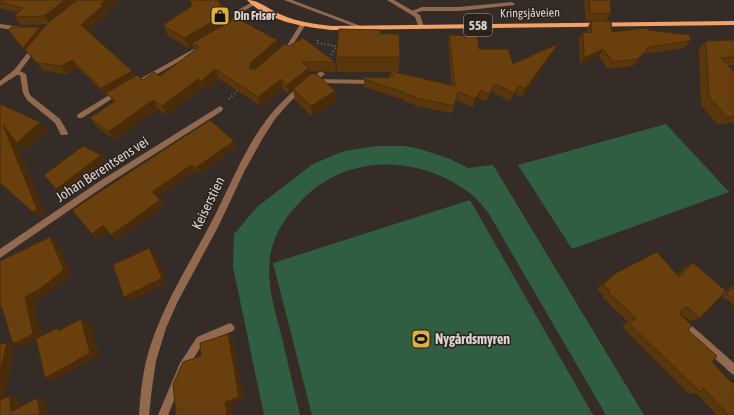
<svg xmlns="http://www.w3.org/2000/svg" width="734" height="415" font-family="'Asap Condensed',sans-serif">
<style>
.green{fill:#2f5e41}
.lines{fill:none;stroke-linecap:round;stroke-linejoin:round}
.path{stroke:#736a66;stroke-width:2;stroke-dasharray:1 2.5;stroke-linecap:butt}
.lane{fill:#91694e;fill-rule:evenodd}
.street{fill:#91694e;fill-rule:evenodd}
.primary{fill:#f4a168;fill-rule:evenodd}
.wall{fill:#5a360c}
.shaded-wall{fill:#4a2c0a}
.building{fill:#693f0e;stroke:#4a2c0a}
.labels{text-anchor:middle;stroke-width:3;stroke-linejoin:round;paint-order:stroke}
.far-street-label{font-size:12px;fill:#dcd5d2;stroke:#2c221d}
.far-poi-label{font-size:12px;font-weight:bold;fill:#dcd5d2;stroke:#2c221d;text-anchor:start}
.shield{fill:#2c221d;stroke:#a79f9c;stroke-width:1}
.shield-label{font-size:13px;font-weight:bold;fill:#dcd5d2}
.street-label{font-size:14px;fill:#dcd5d2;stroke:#2c221d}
.poi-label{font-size:14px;font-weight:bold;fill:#dcd5d2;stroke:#2c221d;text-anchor:start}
</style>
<rect width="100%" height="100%" fill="#362c27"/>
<g class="green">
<polygon points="666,124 729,192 572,249 518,165"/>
<path d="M376 146H405L420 149 450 159 468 168 493 165 644 415H606L489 214C484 208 478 199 471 194 420 155 347 152 301 201 287 215 275 232 271 252 265 281 275 310 282 338 288 364 294 389 300 415H264L233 267 234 234 257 207 313 164 344 151Z"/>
<polygon points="470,200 593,415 312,415 273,263"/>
</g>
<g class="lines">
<g class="path">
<polyline points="318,40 317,43 336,46 329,60"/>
<polyline points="229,99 238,90"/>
</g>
<g class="lane">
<polygon points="284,0 292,0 366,28 365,29 361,29"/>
<polygon points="512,2 515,4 514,5 459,11 422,11 412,14 409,12 422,7 459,7"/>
<polygon points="303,22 306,24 292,46 283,55 279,55 279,53 288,44 301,23"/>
<polygon points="313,79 375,80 378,82 375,84 315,83 312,81"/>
<polygon points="230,323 233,325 235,328 233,331 203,343 187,369 168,415 158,415 180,363 197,337"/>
</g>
<g class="street">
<polygon points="387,0 394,0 420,15 424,27 423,28 419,28 415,17"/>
<polygon points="254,1 257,3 256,4 242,12 234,28 230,28 229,27 238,10"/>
<polygon points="0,24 20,27 23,29 20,31 0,28"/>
<polygon points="35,45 38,47 20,71 26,74 29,93 31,96 60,119 68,133 67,135 61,135 55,123 27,100 23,93 20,75 17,75 0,86 0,81 14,70 33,46"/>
<polygon points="201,45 204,47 203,48 136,86 134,86 131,84"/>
<polygon points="320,72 322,72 325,74 313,83 309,83 309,79"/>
<path d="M299 86H303L304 88 288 104 275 119 264 136 245 170 218 227 178 301 166 328 156 361 152 388 149 415H139C140 397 142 379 146 361 159 310 188 267 212 221 231 185 245 146 271 114 279 104 289 95 299 86Z"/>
<polygon points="116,91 118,91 121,93 82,118 78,118 77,116 78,114"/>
<polygon points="220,106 222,107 223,109 222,111 106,185 0,258 0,249 100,181"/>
<polygon points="681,317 684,319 734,363 734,375 731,373 678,325 676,322 678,319"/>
</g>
<path class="primary" d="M247 0C260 0 270 11 282 15 298 22 315 24 332 26L734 21V25L332 30C304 27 268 22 247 0Z"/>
</g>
<g class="wall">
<polygon points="0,0 107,11 108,13 88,31 132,71 135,76 143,80 160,76 195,50 193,46 189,48 168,36 163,25 192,6 189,0 218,0 230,21 277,40 279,48 289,46 335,62 336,72 309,71 310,76 336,101 312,116 295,100 293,90 289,94 283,89 261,106 219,79 205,90 203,88 167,115 158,109 115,140 97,127 90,118 114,102 108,95 107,96 78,68 68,74 44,71 8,30 43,30 48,24 21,25 14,17 19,13 0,8"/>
<polygon points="584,0 610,0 611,13 606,21 612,32 648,30 690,41 684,48 644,54 633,66 608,69 599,56 580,65 579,39 583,32 587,32 587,28 591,21 586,21"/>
<polygon points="380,34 400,57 398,72 394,72 452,85 448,43 449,35 479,49 513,64 558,44 554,53 522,97 515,94 510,101 492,92 486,101 478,98 473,107 456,100 452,113 415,106 415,105 404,102 405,100 364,87 364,79 388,78 389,77 390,72 337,72 336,57"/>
<polygon points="734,40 734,65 728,66 734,72 734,122 718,125 701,105 699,49 706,41"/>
<polygon points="210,120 237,147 199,174 195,171 158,197 165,205 117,240 111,235 108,232 98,239"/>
<polygon points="693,263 700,318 690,321 680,313 680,314 688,330 712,362 734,415 717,415 696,393 689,394 622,327 628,322 602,297 604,296 597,289 609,278 616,273 677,275 684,268"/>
<polygon points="734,284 734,306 722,296"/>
</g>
<g class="shaded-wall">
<polygon points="65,0 81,0 50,24 44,16"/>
<polygon points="105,0 119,0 107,11 108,13 86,33 81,25 100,4"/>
<polygon points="226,12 230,22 192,43 193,46 189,48 184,38"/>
<polygon points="40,27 44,31 27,52 23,48"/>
<polygon points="277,40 279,49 253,72 250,69 250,63"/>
<polygon points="558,44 554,53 522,97 525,89"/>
<polygon points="649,47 644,54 633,66 638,59"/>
<polygon points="603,49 599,56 580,65 584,58"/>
<polygon points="72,60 78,68 68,74 61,66"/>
<polygon points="309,68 310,77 289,94 287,85"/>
<polygon points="215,69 219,79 205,90 201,81"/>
<polygon points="132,71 137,78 106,93 108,95 107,96 101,88"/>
<polygon points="198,79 203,88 167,115 162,106"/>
<polygon points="281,79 283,89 261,106 258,97"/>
<polygon points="495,84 492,92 486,101 489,94"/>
<polygon points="519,86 515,94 510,101 514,93"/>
<polygon points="481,90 478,98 473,107 475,99"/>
<polygon points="335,91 336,101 312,116 311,106"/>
<polygon points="153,100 158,109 115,140 108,132"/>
<polygon points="40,122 48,130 26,150 17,143"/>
<polygon points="3,125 12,133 46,216 43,218 33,212"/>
<polygon points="234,141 237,147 199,174 195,168"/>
<polygon points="101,155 106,161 62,194 56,189"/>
<polygon points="191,165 195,171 157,198 152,192"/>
<polygon points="160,200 165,205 117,240 111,235"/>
<polygon points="103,225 110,231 98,239 92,234"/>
<polygon points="50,237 57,242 71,274 49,292 34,301 42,337 23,347 13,344 25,297"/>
<polygon points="149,248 155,253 167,283 131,302 124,297"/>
<polygon points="0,302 9,306 0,310"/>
<polygon points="81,319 90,323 99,355 55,380 45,378"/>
<polygon points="228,334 233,338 244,399 231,404 233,415 227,415 225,402"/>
<polygon points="7,343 15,346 2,406 0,405 0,371"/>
<polygon points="9,396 18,397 21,413 11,412"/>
<polygon points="37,398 45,399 49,415 40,415"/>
</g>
<g class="building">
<polygon points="0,0 65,0 44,16 14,17 23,8 0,2"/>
<polygon points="77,0 105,0 100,4 103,5 81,25 132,71 101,88 72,60 61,66 37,63 25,50 50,21"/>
<polygon points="190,0 218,0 223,10 226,12 224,15 184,38 163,25 192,6"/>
<polygon points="589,0 610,0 611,13 590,13"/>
<polygon points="233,16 277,40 250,63 250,69 256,69 284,44 289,46 303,38 335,62 302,62 309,68 287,85 281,79 258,97 215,69 201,81 198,79 162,106 153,100 108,132 90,118 115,101 106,93 137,75 143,80 154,72 160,76 199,47 192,43 231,21"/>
<polygon points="591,21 611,21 612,32 646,28 648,30 690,35 690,41 649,47 638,59 613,62 603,49 584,58 583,32 592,33"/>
<polygon points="11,27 40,27 23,48 8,30"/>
<polygon points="339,29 380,30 380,34 399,34 400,57 336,57"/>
<polygon points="449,35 477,36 479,49 508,49 513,64 558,44 525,89 519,86 514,93 495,84 489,94 481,90 475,99 458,92 454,106 416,98 416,97 405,94 406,93 364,79 365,77 388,78 393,75 390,71 455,86"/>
<polygon points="734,40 734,57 721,58 734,72 734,116 727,117 709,97 706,41"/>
<polygon points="311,74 317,74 335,91 311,106 293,89"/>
<polygon points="0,104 40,122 17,143 3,125 37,209 33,212 0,183 0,150 2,149 0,148"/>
<polygon points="210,120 234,141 195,168 191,165 152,192 160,200 111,235 103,225 92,234 72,210"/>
<polygon points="83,146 101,155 56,189 44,175"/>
<polygon points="50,237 64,270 41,288 25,297 33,334 13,344 0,302 0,261"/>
<polygon points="149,248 162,278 124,297 113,265"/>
<polygon points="657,252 679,277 693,263 726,291 700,318 687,307 682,309 680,314 692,326 688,330 717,356 712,362 734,385 734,415 729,415 703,388 700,392 629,323 636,318 609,293 610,291 603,285 616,273"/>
<polygon points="734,287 734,300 727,294"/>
<polygon points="81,319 90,353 45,378 36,339 57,328 58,331"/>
<polygon points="228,334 239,397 225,402 227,415 176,415 173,384 183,362 201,356 200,343"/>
<polygon points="7,343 0,371 0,344"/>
<polygon points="9,396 11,412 37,398 40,415 0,415 0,400"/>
</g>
<defs>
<symbol id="shop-square" viewBox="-11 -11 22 22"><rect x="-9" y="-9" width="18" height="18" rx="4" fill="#deb133" stroke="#2c221d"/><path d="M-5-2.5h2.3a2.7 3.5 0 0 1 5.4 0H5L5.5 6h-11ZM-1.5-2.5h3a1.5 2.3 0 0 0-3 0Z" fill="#111"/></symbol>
<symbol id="stadium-square" viewBox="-11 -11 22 22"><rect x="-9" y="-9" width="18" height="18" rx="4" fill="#deb133" stroke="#2c221d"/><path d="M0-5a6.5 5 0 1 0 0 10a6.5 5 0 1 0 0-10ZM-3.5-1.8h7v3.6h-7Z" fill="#111"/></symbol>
</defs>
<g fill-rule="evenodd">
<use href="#shop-square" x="209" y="5" width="22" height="22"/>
<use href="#stadium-square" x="410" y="328" width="22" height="22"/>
</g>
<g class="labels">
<g class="far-street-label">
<text transform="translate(530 13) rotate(-1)" y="4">Kringsjåveien</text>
</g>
<g class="far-poi-label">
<text x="234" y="20">Din Frisør</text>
</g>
<rect class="shield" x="464" y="14" width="28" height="22" rx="3"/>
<g class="shield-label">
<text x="478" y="30">558</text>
</g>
<g class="street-label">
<text transform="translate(102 169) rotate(-33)" y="5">Johan Berentsens vei</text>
<text transform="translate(208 203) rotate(-64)" y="5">Keiserstien</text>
</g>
<g class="poi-label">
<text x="435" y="344">Nygårdsmyren</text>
</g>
</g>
</svg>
